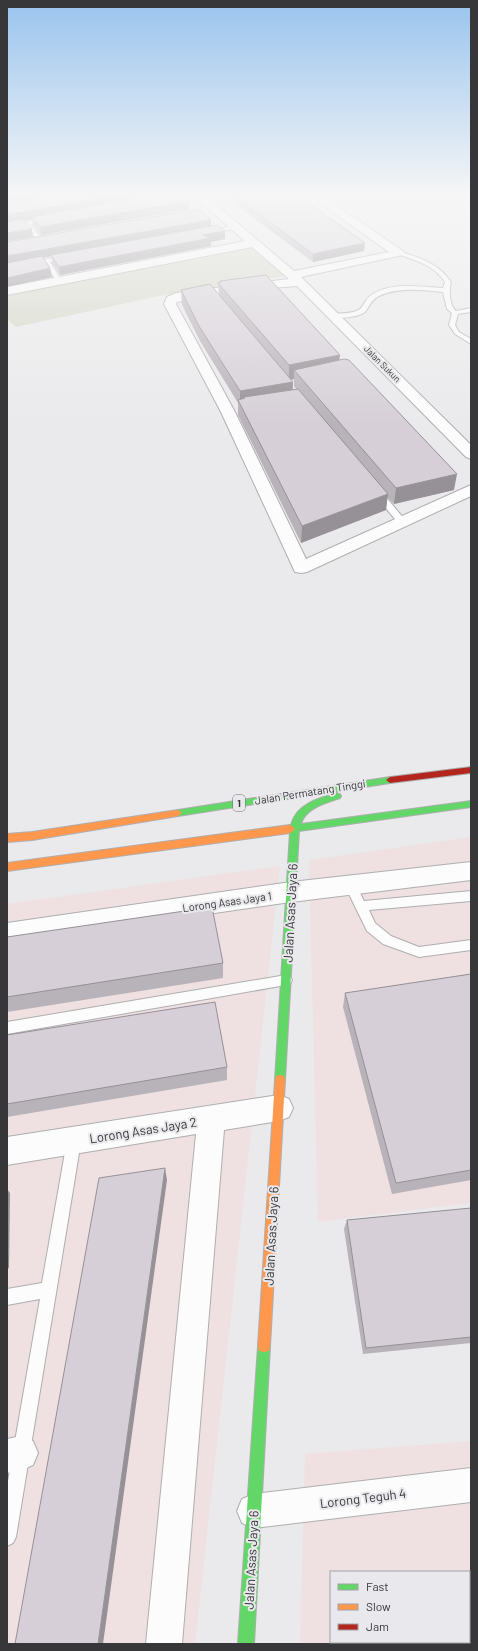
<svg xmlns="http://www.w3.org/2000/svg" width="478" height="1651" font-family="Barlow,sans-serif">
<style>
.industrial{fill:#efe0e1;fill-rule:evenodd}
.green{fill:#d4d7c8}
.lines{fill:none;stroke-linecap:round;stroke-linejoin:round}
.lane-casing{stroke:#aeaeb0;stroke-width:2}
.street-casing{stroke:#aeaeb0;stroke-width:2}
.fast-casing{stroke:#aeaeb0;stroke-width:2}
.slow-casing{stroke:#aeaeb0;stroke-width:2}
.jam-casing{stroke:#aeaeb0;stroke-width:2}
.lane{fill:#fcfcfc;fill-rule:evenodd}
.street{fill:#fcfcfc;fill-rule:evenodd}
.fast{fill:#63d668;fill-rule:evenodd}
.slow{fill:#ff974d;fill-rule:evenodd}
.jam{fill:#b3261e;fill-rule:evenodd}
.wall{fill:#b8b2b9;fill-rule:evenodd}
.shaded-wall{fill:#969196}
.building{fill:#d6cfd7;stroke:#969196}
.labels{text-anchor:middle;stroke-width:4;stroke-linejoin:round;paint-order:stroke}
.far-street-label{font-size:9px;fill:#373739;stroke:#e9e9ed}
.shield{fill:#e9e9ed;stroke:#6c6c6f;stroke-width:1}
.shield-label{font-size:10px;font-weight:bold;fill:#373739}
.street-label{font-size:11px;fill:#373739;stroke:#e9e9ed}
.near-street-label{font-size:13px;fill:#373739;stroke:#e9e9ed}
</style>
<rect width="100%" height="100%" fill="#eaeaec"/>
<g class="industrial">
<polygon points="471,837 471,1203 318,1222 309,860"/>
<polygon points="280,866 195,1644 7,1644 7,904"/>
<path d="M471 1441V1644H300L305 1454ZM331 1572H469V1642H331Z"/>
</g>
<polygon class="green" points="255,243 292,275 164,295 16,327 7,319 7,291"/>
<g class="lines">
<defs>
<g id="lane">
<polygon points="185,193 196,193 169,200 166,198"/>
<polygon points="46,218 49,220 48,221 30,224 43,240 43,242 39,242 25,225 7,229 7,225"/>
<polygon points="235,225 237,226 237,228 208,234 205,232"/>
<path d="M397 252H401C421 258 439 264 451 282 449 290 449 305 456 311L471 308V312L458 314 455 325 459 332 471 339V344L455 334 449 325 452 313 447 309 443 292C423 290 398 287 379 296 371 300 370 306 365 312 359 317 340 319 332 317L331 316 334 314C341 313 356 314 361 308 365 303 366 298 373 294 392 282 422 287 443 288L445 282C434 265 415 260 397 254Z"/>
<polygon points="65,256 68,258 67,259 50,262 62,281 59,283 57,282 45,263 7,270 7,266"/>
<polygon points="375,491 381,491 405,520 406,522 405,524 399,524 375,495"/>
<polygon points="351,881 355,883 364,901 471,891 471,901 369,910 375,923 391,936 419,947 471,940 471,950 419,957 383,944 367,931 345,886 347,883"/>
<polygon points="286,975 290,976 292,980 290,984 286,985 7,1034 7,1022"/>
<polygon points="74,1134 79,1136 81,1141 16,1537 13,1543 7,1546 7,1487 40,1299 7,1305 7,1289 42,1283 67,1141 69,1136"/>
</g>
<g id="street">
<polygon points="190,193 202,193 294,271 389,252 306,193 318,193 403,251 405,253 403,255 301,277 471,445 471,459 466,457 297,286 270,288 177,302 176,304 235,412 306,559 471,485 471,496 307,572 301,573 295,572 221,412 164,304 167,297 176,293 289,279 252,247 7,295 7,287 245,241"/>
<polygon points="471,862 471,880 291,902 7,943 7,923 291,882"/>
<polygon points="279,1095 289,1099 293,1108 289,1117 279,1121 224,1130 182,1644 146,1644 196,1134 7,1165 7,1137"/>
<polygon points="21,1436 33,1441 38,1453 33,1465 21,1470 7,1473 7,1439"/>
<polygon points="471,1468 471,1502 254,1528 242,1523 237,1511 242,1499 254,1494"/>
</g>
<g id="fast">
<polygon points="390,777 394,780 390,783 178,816 174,813 178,810"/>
<path d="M337 793 340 794 341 796 340 798C326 803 305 808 301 824L471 801V807L299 831 285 1080 284 1084 280 1085 276 1084 275 1080 290 832 287 831 285 829 287 827 291 825C296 804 319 798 337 793Z"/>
<polygon points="264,1340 269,1341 270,1346 254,1644 238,1644 258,1346 259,1341"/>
</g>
<g id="slow">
<polygon points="178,810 182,813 178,816 32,840 7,842 7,834 32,832"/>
<polygon points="290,825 293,827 295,829 293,831 290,833 7,871 7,863"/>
<polygon points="280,1075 284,1076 285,1080 270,1346 269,1351 264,1352 259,1351 258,1346 275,1080 276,1076"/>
</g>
<polygon id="jam" points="471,767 471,773 390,783 386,780 390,777"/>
</defs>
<use href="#lane" class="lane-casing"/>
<use href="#street" class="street-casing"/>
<use href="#fast" class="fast-casing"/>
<use href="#slow" class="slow-casing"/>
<use href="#jam" class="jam-casing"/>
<use href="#lane" class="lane"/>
<use href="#street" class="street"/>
<use href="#fast" class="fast"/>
<use href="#slow" class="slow"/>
<use href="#jam" class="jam"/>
</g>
<g class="wall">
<polygon points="224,193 294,193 364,251 313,262 224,196"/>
<polygon points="7,203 189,209 41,235 33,225 32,219 25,220 33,237"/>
<polygon points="211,220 211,226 225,231 225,239 211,242 211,246 60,275 52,263 52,256 43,258 50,268 52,277 7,242"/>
<path d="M220 281 339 360 454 490 394 504 387 497 386 510 301 543 238 415V403L200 341 182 305 181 290 219 295 218 283 220 282ZM294 379V386L296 389 293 390V382L291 380Z"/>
<polygon points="7,937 223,963 223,978 7,1012"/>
<polygon points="471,974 471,1180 392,1194 343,1007 345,993"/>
<polygon points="7,1035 227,1067 227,1080 7,1117"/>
<polygon points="471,1208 471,1343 363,1354 344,1229 347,1220"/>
</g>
<g class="shaded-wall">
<polygon points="14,193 63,193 7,202 7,194"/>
<polygon points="130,193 169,193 32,217 32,219 7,223 7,215"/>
<polygon points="189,201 189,209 41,235 40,227"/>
<polygon points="211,220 211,228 51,255 52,256 7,264 7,256"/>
<polygon points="32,229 33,237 7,241 7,233"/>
<polygon points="225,231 225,239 211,242 211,246 60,275 59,267 203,235"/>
<polygon points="365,243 364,251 313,262 313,254"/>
<polygon points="50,268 52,277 7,287 7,278"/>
<polygon points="340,355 338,370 294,370 294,379 289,380 289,365"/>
<polygon points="293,382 292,398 245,398 244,397 244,406 240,404 240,391"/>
<polygon points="457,474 454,490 394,504 396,488"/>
<polygon points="388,494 386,510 301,543 302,526"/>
<polygon points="165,1168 167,1180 103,1644 98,1644"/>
<polygon points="7,1189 10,1193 9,1269 7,1266"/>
</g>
<g class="building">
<polygon points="71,193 130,193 7,215 7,203"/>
<polygon points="161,193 180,193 189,201 40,227 32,217"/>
<polygon points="231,193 294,193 365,243 313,254"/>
<polygon points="199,209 211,220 7,256 7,242"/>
<polygon points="23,219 32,229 7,233 7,222"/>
<polygon points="217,225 225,231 203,235 211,238 59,267 51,255"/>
<polygon points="42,256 50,268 7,278 7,263"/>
<polygon points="266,275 340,355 289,365 218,283 221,282 220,281"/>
<polygon points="210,284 293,382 240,391 199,326 181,290"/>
<polygon points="344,359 349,360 457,474 396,488 294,370"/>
<polygon points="298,389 388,494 302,526 238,400 245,398 244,397"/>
<polygon points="212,907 223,963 7,997 7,937"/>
<polygon points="471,974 471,1170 396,1183 345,993"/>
<polygon points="215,1002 227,1067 7,1104 7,1035"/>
<polygon points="165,1168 98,1644 15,1644 99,1178"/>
<polygon points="471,1208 471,1337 366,1348 347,1220"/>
</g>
<linearGradient id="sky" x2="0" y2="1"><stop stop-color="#9ac4ee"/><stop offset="0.46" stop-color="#f6f6f6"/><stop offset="1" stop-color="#f6f6f6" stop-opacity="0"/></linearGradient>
<rect width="478" height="424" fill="url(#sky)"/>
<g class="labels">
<g class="far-street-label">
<text transform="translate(382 364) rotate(45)" y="3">Jalan Sukun</text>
</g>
<rect class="shield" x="233" y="795" width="12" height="16" rx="3"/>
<g class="shield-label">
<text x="239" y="807">1</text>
</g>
<g class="street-label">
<text transform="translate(310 792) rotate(-9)" y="4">Jalan Permatang Tinggi</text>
<text transform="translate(227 902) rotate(-8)" y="4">Lorong Asas Jaya 1</text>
</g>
<g class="near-street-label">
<text transform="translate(290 913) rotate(-87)" y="5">Jalan Asas Jaya 6</text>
<text transform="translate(143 1130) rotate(-9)" y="5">Lorong Asas Jaya 2</text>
<text transform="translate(271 1236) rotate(-87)" y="5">Jalan Asas Jaya 6</text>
<text transform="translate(363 1498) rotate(-7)" y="5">Lorong Teguh 4</text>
<text transform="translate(251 1560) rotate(-87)" y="5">Jalan Asas Jaya 6</text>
</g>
</g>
<rect width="478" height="1651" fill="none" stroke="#373739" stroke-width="16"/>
<rect x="330" y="1571" width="140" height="72" fill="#e9e9ed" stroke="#a2a2a5"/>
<rect x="338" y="1584" width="20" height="6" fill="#63d668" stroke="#a2a2a5"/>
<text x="366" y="1591" font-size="12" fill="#373739">Fast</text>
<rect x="338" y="1604" width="20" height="6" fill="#ff974d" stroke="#a2a2a5"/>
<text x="366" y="1611" font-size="12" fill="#373739">Slow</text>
<rect x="338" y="1624" width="20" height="6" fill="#b3261e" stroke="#a2a2a5"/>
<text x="366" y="1631" font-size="12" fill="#373739">Jam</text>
</svg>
